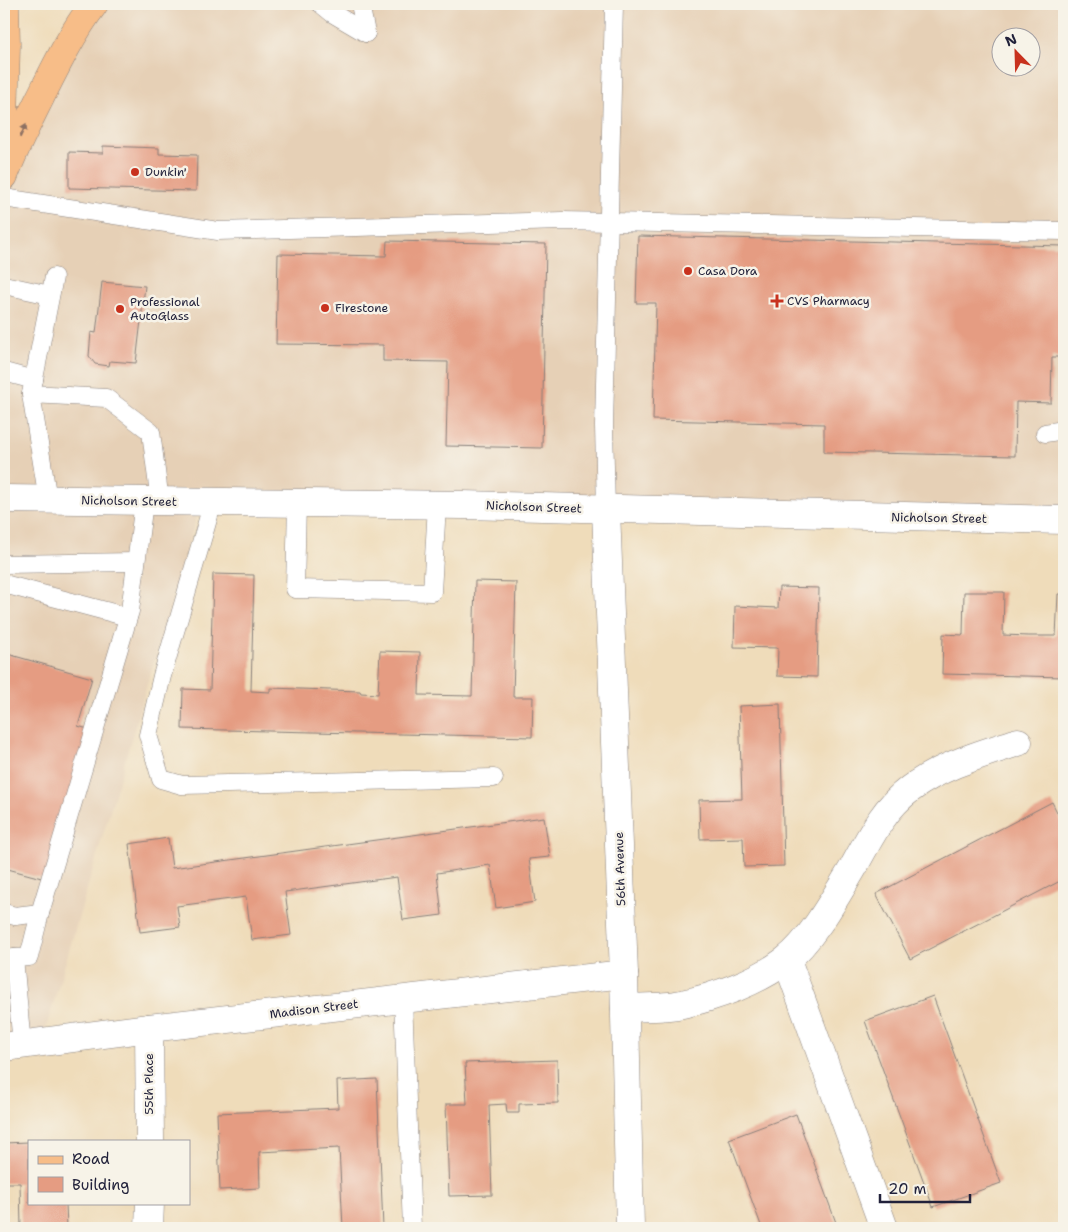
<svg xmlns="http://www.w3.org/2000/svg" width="1068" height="1232" font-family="'Shantell Sans',sans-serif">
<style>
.built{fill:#e6d0b6;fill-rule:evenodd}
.building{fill:#e59c82}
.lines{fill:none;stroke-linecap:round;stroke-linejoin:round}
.lane-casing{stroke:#887f7a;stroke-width:19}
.street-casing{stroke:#887f7a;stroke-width:29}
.primary-casing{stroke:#887f7a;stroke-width:29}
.lane{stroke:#fff;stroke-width:18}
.street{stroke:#fff;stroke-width:28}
.primary{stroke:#f7bd88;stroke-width:28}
.oneway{fill:#8c7062}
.poi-dot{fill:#c8321e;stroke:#f7f3e8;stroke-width:2}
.labels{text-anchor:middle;stroke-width:5;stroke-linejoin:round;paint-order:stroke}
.poi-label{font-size:12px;fill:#22223b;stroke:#f7f3e8;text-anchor:start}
.street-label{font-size:12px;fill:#22223b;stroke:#f7f3e8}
</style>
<rect width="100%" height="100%" fill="#f7f3e8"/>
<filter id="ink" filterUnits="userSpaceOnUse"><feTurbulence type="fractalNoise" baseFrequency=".02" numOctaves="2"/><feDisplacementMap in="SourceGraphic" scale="10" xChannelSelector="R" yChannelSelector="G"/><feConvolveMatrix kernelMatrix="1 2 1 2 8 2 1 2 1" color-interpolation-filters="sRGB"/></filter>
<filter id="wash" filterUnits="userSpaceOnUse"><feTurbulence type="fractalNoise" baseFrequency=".0096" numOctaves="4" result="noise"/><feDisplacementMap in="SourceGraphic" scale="20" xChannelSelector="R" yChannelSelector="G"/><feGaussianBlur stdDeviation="1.12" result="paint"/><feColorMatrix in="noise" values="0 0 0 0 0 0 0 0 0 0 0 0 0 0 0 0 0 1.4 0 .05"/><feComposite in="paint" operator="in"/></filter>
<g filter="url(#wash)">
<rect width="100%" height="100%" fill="#efdcba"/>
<path class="built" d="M94 4H1064V520L201 502 42 1042 4 1047V176ZM1000 38H1030V68H1000Z"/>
<g id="blocks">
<g class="building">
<polygon points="103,146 159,148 159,154 197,155 196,191 69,188 69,152 103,153"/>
<polygon points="638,236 1064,246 1064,357 1052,357 1051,403 1016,402 1015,456 824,452 824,424 653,420 656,303 636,303"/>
<polygon points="387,241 546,244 542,448 446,446 448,362 383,361 383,345 276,344 278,254 386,256"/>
<polygon points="102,282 145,286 136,363 110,361 109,366 95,364 89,356 91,332 96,333"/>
<polygon points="213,574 254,575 251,691 270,692 270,688 360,691 361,693 378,694 380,651 420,652 419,695 472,696 475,581 516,582 513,697 533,697 532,737 182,729 183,689 210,690"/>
<polygon points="779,587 819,588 817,677 777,676 778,648 734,647 735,606 778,608"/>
<polygon points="964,592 1004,592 1003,635 1029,636 1056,636 1058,594 1064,594 1064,677 942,674 943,634 963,635"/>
<polygon points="4,653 92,678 78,726 91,730 49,880 4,868"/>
<polygon points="780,704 784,866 744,867 743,838 700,839 699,800 742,799 739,706"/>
<polygon points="1052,802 1064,826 1064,879 910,959 876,894"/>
<polygon points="544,817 550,857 529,859 535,902 496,908 490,865 437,873 442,915 403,920 397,877 285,892 291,935 252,940 246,897 177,906 180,927 140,932 129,844 168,838 172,868"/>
<polygon points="933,996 1001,1183 933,1207 865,1021"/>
<polygon points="557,1060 558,1103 519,1104 519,1113 507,1113 506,1104 489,1105 492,1195 449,1196 446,1104 467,1104 465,1063"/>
<polygon points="377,1079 383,1228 343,1228 339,1148 259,1152 260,1188 220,1190 217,1113 338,1108 337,1081"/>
<polygon points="796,1114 838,1228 762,1228 729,1139"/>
<polygon points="29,1142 29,1203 66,1203 67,1228 21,1228 20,1183 4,1183 4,1143"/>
<polygon points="513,1225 513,1228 472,1228 472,1227"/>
</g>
</g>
</g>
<g filter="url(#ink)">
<use href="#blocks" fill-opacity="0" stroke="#887f7a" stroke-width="1"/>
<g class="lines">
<defs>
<g id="lane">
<polyline points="321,4 332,13 366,33"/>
<polyline points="360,4 366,33"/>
<polyline points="4,198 218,231 562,221 1064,231"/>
<polyline points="4,285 50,295"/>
<polyline points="4,372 34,380"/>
<polyline points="31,394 106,398 151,432 160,502"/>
<polyline points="1045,433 1064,430"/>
<polyline points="48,500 31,394 54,277"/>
<polyline points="213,502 162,676 148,735 161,779 182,785 494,778"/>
<polyline points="297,503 295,589 432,592 437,505"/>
<polyline points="606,510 604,426 614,4"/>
<polyline points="4,564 136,562"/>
<polyline points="4,584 128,617"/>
<polyline points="4,913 15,916 40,913 130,611 144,502"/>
<polyline points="14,958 22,1045"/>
<polyline points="4,959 29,957 40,913"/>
<polyline points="403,999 412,1228"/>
</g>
<g id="street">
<polyline points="4,499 462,505 1064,520"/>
<polyline points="606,510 624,974 630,1228"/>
<polyline points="787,960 884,1228"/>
<path d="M625 1008C643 1007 664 1008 682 1004 716 997 759 981 786 960 812 940 836 896 853 868 869 839 883 809 910 789 942 765 982 754 1018 742"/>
<polyline points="149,1028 150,1141"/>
<polyline points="4,1047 149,1028 624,974"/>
<polyline points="149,1228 150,1203"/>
</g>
<g id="primary">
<polyline points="4,122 6,45 5,4"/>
<path d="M4 176C14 149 27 124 40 98 56 66 72 33 94 4"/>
</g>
</defs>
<use href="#lane" class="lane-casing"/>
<use href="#street" class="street-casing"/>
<use href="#primary" class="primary-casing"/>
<use href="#lane" class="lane"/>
<use href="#street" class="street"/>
<use href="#primary" class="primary"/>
</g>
<defs><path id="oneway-solid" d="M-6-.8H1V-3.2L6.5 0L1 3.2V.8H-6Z" transform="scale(1.25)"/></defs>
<use class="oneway" href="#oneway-solid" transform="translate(23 131) rotate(-64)"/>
</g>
<g class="poi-dot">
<circle cx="135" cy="172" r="5"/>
<circle cx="688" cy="271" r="5"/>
<path d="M774.5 293.5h5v5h5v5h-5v5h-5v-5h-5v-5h5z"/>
<circle cx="325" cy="308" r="5"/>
<circle cx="120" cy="309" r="5"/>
</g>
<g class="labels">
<g class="poi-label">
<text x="145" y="176">Dunkin'</text>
<text x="698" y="275">Casa Dora</text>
<text x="787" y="305">CVS Pharmacy</text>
<text x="130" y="306">Professional<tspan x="130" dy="14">AutoGlass</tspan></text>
<text x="335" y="312">Firestone</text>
</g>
<g class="street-label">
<text transform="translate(129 501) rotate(1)" y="4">Nicholson Street</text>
<text transform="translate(534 507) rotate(2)" y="4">Nicholson Street</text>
<text transform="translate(939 518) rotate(1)" y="4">Nicholson Street</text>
<text transform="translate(620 869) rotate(-92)" y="4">56th Avenue</text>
<text transform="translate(314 1009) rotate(-7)" y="4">Madison Street</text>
<text transform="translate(149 1084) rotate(-90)" y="4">55th Place</text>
</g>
</g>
<rect width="1068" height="1232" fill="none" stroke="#f7f3e8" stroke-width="20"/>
<rect x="28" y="1140" width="162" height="65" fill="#f7f3e8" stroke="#a29fa3"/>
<rect x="38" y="1156" width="25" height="8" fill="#f7bd88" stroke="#a29fa3"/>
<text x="72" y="1164" font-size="15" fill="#22223b">Road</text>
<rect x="38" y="1177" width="25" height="15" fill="#e59c82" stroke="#a29fa3"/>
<text x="72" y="1190" font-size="15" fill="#22223b">Building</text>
<g transform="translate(1016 52) rotate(337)"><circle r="24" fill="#f7f3e8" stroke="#a29fa3"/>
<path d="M0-4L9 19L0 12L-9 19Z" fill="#c8321e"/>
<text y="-8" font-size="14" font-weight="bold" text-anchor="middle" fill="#22223b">N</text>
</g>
<path d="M880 1194v8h90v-8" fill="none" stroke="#22223b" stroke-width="2.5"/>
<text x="888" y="1194" font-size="15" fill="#22223b" stroke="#f7f3e8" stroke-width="4" paint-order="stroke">20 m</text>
</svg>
